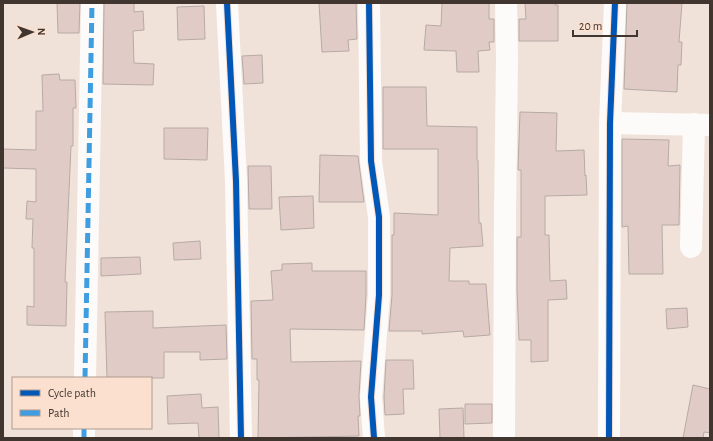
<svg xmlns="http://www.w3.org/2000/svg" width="713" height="441" font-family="'Alegreya Sans',sans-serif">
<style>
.building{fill:#e0cbc6;stroke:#b7aaa6}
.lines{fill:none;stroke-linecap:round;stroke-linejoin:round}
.minor{stroke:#fdfbf9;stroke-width:22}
.quiet{stroke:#3f9ee1;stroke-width:5;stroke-dasharray:10 5;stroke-linecap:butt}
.cycleway-casing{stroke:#fbe0cf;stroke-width:8}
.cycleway{stroke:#0057b8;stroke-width:6}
</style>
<rect width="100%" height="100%" fill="#f1e2d9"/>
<g class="building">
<polygon points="57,3 80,3 79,33 58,33"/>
<polygon points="104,3 134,3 134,12 143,11 144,30 133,31 134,63 154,64 153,85 103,84"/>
<polygon points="319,3 356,3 357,39 348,40 349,51 322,52"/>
<polygon points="442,3 489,3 489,19 494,19 494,42 489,42 490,50 478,51 479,72 457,72 456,51 424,50 426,25 441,26"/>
<polygon points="525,3 555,3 555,5 558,5 558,41 519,41 519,19 526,19"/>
<polygon points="627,3 682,3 679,42 682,42 681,65 678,65 677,92 624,89"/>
<polygon points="204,6 205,39 178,40 177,7"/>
<polygon points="262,55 263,83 244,84 242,56"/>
<polygon points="59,74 60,80 75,80 76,108 73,108 73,146 71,146 65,282 67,282 66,326 27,325 27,306 34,307 34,248 32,248 33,219 26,219 27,201 36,202 36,169 3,168 3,149 36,150 36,111 43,111 42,75"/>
<polygon points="383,87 426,87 427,126 477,127 477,160 478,160 479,223 481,223 483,246 450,248 449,281 469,281 469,284 486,284 490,335 464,337 463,331 422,334 422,331 389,331 392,295 392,235 394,235 394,213 438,215 438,149 383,149"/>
<polygon points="520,112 557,113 556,151 584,150 585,176 586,175 587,195 545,196 545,235 549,235 550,281 566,280 567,299 548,300 548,361 531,362 531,340 519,340 517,290 517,237 521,237 521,170 518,170"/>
<polygon points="164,128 208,128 207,160 164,159"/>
<polygon points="622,139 669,140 668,166 680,165 679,225 662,225 663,274 629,274 628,226 622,227"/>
<polygon points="320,155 358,156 364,202 319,202"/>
<polygon points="248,166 271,166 272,209 249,209"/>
<polygon points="313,196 314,228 281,230 279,197"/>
<polygon points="200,241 201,259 174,260 173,243"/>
<polygon points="140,257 141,274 101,276 101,258"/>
<polygon points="312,263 312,271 366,271 366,295 364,330 290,329 291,362 361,361 359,396 360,416 358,416 359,436 258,438 259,380 257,380 257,359 252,359 251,301 273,300 271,271 282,270 282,264"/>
<polygon points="687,308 688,327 667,329 666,309"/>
<polygon points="153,311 153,328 226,325 227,359 200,360 200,352 164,352 164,378 107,378 105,312"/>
<polygon points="386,360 413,360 414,389 403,389 404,414 385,415 384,397"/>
<polygon points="693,385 710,389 710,433 704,432 703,438 683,438"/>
<polygon points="201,394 202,408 218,407 219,438 199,438 198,423 168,424 167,396"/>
<polygon points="465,404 492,404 492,423 465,424"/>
<polygon points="463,408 464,438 440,438 439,409"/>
</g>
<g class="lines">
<g class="minor">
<polyline points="227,3 236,181 241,438"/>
<polyline points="369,3 371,161 379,217 379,295 371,397 374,438"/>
<polyline points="610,123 710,125"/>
<polyline points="691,247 694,124"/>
<polyline points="85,378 92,3"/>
<polyline points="84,438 84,428"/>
<polyline points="504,438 505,213 507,58 506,3"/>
<polyline points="609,438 610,123 615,3"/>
</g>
<g class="quiet">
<polyline points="85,378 92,3"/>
<polyline points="84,438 84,428"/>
</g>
<defs>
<g id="cycleway">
<polyline points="227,3 236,181 241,438"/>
<polyline points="369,3 371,161 379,217 379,295 371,397 374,438"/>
<polyline points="609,438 610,123 615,3"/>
</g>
</defs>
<use href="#cycleway" class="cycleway-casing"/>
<use href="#cycleway" class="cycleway"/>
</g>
<rect width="713" height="441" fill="none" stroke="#40362f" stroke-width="8"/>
<rect x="12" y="377" width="140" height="52" fill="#fbe0cf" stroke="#b09c8f"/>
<rect x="20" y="390" width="20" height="6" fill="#0057b8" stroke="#b09c8f"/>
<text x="48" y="397" font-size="12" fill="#40362f">Cycle path</text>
<rect x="20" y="410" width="20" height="6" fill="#3f9ee1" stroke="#b09c8f"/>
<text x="48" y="417" font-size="12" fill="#40362f">Path</text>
<g transform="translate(32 32) rotate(88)" stroke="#fbe0cf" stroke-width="3" paint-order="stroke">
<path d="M0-3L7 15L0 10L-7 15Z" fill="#40362f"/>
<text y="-6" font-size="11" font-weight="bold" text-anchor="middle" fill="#40362f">N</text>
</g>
<path d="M573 30v6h64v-6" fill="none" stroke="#40362f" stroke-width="2"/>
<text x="579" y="30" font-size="12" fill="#40362f" stroke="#fbe0cf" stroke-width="3" paint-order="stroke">20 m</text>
</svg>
